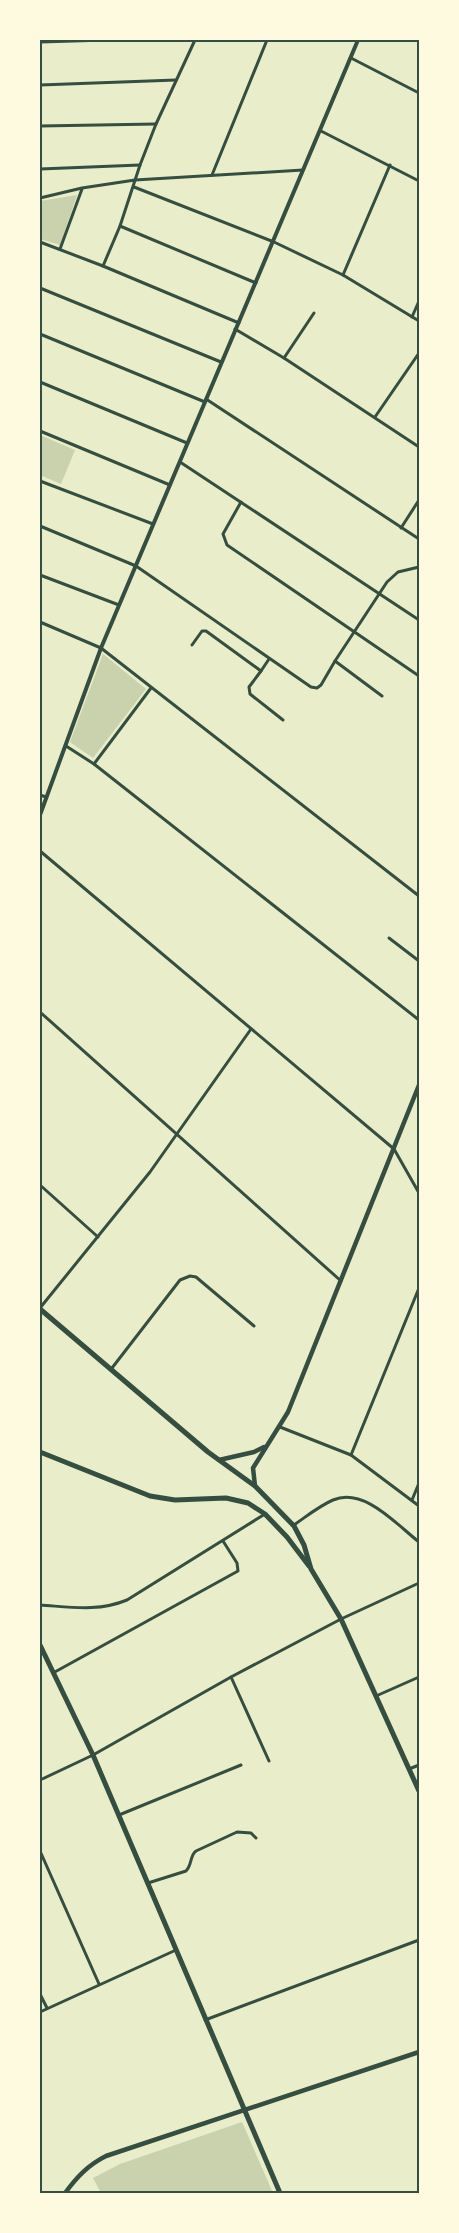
<svg xmlns="http://www.w3.org/2000/svg" width="459" height="2233" font-family="'Times New Roman',serif">
<style>
.green{fill:#cad2ad}
.lines{fill:none;stroke-linecap:round;stroke-linejoin:round}
.minor{stroke:#344e41;stroke-width:3}
.tertiary{stroke:#344e41;stroke-width:4}
.secondary{stroke:#344e41;stroke-width:4.5}
.primary{stroke:#344e41;stroke-width:5}
.neatline{fill:none;stroke:#344e41;stroke-width:2}
</style>
<rect width="100%" height="100%" fill="#e9edc9"/>
<g class="green">
<polygon points="77,195 60,245 40,239 40,201"/>
<polygon points="40,435 75,450 61,484 40,475"/>
<polygon points="103,654 146,689 93,758 70,742"/>
<polygon points="242,2122 273,2193 101,2193 93,2178 120,2164"/>
</g>
<g class="lines">
<g class="minor">
<polyline points="40,42 107,40"/>
<polyline points="351,58 419,93"/>
<polyline points="40,85 176,80"/>
<polyline points="40,126 156,124"/>
<polyline points="321,131 419,181"/>
<polyline points="40,169 140,165"/>
<polyline points="212,175 267,40"/>
<polyline points="134,187 274,242 343,275 419,321"/>
<polyline points="40,198 82,188 135,180 303,170"/>
<polyline points="120,226 256,283"/>
<polyline points="40,242 103,266 239,323"/>
<polyline points="60,249 82,189"/>
<polyline points="103,266 120,226 140,165 156,124 195,40"/>
<polyline points="343,275 390,165"/>
<polyline points="40,288 221,362"/>
<polyline points="412,317 419,301"/>
<polyline points="235,329 284,358 419,447"/>
<polyline points="40,334 205,402"/>
<polyline points="284,358 314,313"/>
<polyline points="40,382 187,443"/>
<polyline points="206,399 419,539"/>
<polyline points="375,417 419,353"/>
<polyline points="40,431 170,485"/>
<polyline points="180,462 419,620"/>
<polyline points="40,481 153,524"/>
<polyline points="241,502 223,534 227,545 419,676"/>
<polyline points="40,526 136,566 311,687 317,688 321,685 335,661 382,696"/>
<polyline points="401,528 419,500"/>
<polyline points="40,575 119,605"/>
<polyline points="40,622 101,648 419,896"/>
<polyline points="192,645 202,631 206,631 261,671 269,659"/>
<polyline points="335,661 387,582 398,572 419,567"/>
<polyline points="261,671 249,687 250,694 283,720"/>
<polyline points="66,746 94,764 419,1020"/>
<polyline points="94,764 151,688"/>
<polyline points="40,795 46,797"/>
<polyline points="40,851 394,1149 419,1193"/>
<polyline points="389,938 419,961"/>
<polyline points="40,1012 341,1281"/>
<polyline points="40,1185 98,1237"/>
<polyline points="40,1308 150,1172 251,1029"/>
<polyline points="112,1368 180,1280 190,1276 196,1277 254,1326"/>
<polyline points="280,1427 351,1455 419,1506"/>
<polyline points="351,1455 419,1288"/>
<polyline points="412,1500 419,1483"/>
<path d="M294 1525C307 1516 319 1506 333 1500 364 1487 396 1524 419 1542"/>
<path d="M40 1605C71 1607 98 1612 127 1600L265 1514"/>
<polyline points="53,1673 238,1571 237,1563 223,1541"/>
<polyline points="231,1677 269,1761"/>
<polyline points="376,1696 419,1677"/>
<polyline points="409,1769 419,1765"/>
<polyline points="40,1780 93,1755 231,1677 341,1619 419,1583"/>
<polyline points="119,1815 241,1765"/>
<polyline points="40,1851 99,1984"/>
<path d="M148 1883 186 1871C192 1865 190 1855 196 1851L237 1832 251 1833 256 1838"/>
<polyline points="40,1994 47,2008"/>
<polyline points="40,2012 176,1950"/>
<polyline points="205,2020 419,1940"/>
</g>
<polyline class="tertiary" points="40,815 101,648 358,40"/>
<g class="secondary">
<polyline points="219,1460 254,1452 264,1447"/>
<polyline points="255,1486 253,1468 288,1412 419,1085"/>
<path d="M65 2193C77 2177 88 2165 106 2156L419 2052"/>
</g>
<g class="primary">
<polyline points="40,1309 208,1452 255,1486 294,1526 304,1545 311,1569 341,1619 419,1791"/>
<polyline points="40,1452 150,1496 175,1500 226,1498 248,1503 265,1514 287,1537 309,1566"/>
<polyline points="40,1645 93,1755 280,2193"/>
</g>
</g>
<rect width="459" height="2233" fill="none" stroke="#fefae0" stroke-width="82"/>
<rect x="41" y="41" width="377" height="2151" class="neatline"/>
</svg>
